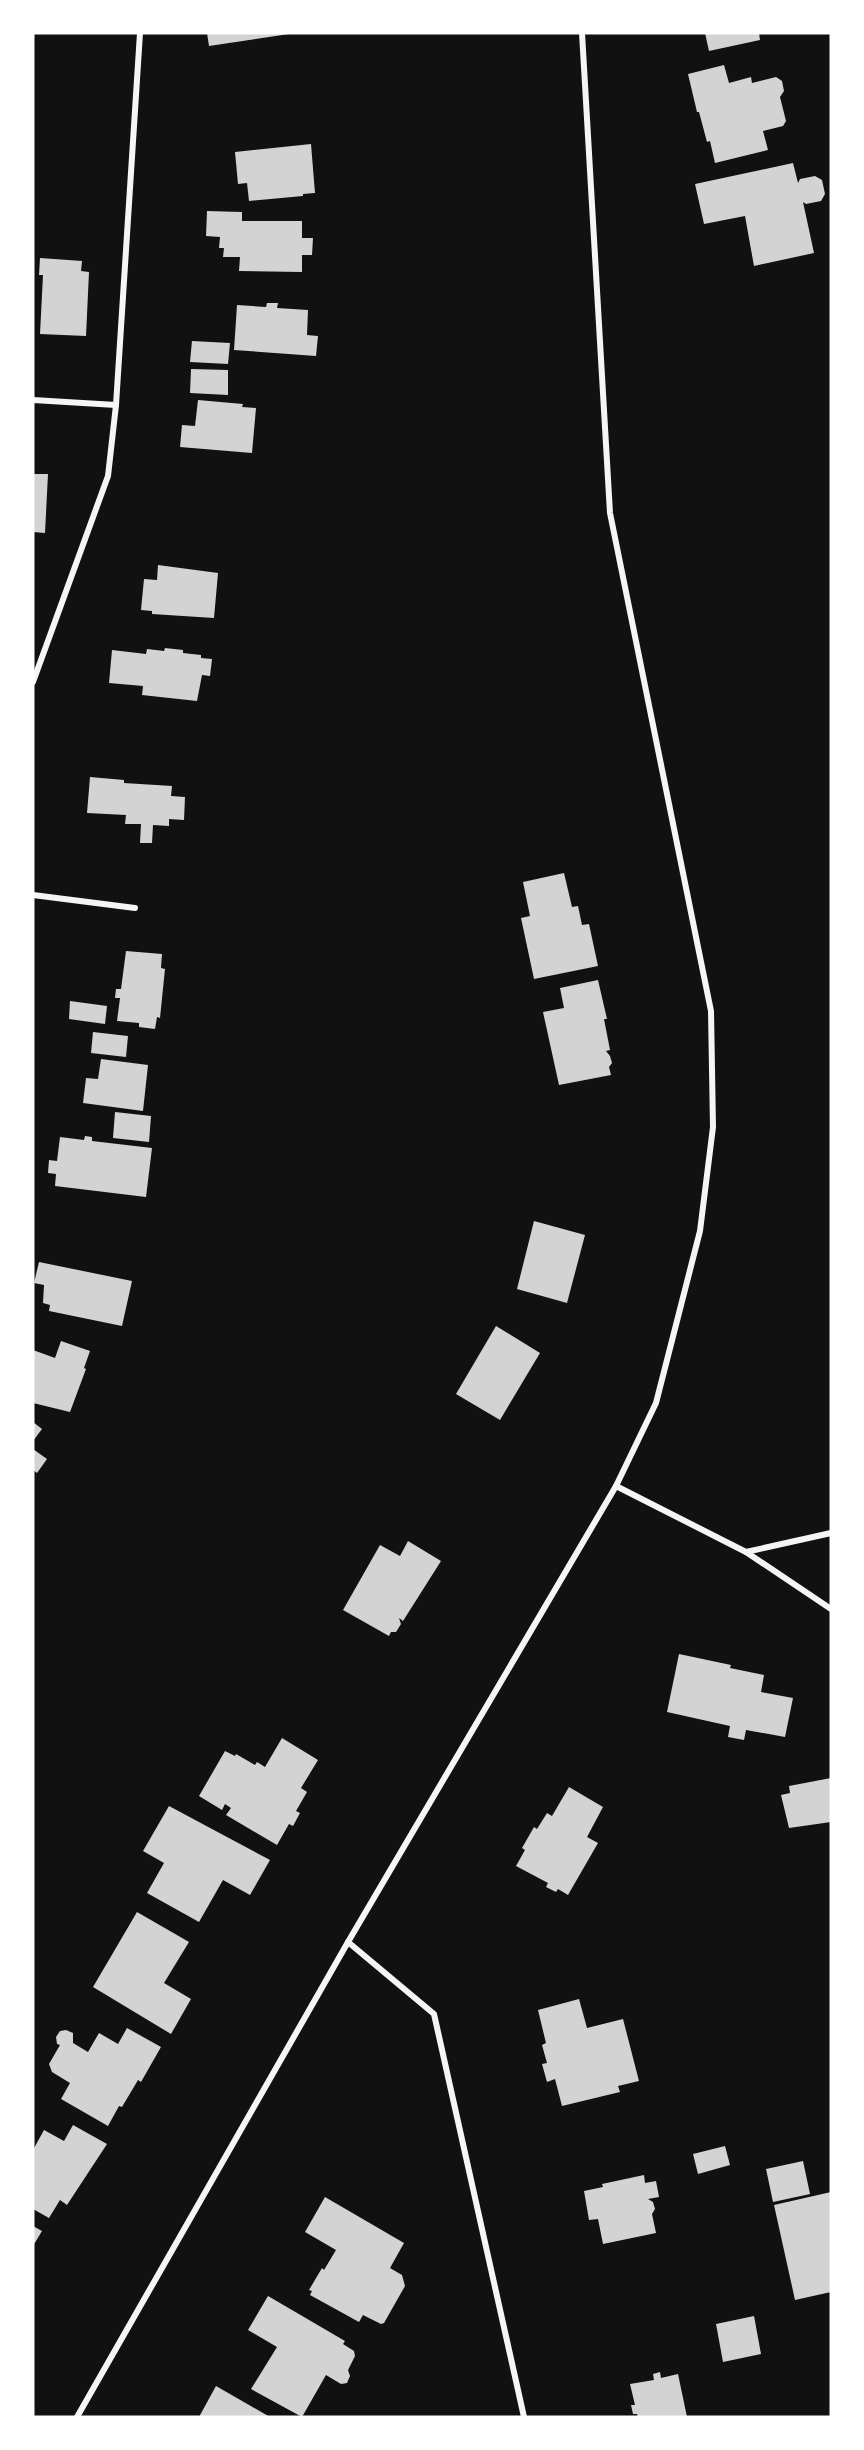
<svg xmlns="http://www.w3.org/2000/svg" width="864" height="2450" font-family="'Fira Sans',sans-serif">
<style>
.building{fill:#d3d3d3}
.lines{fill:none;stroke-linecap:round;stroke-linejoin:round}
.minor{stroke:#f5f5f5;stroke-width:6}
</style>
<rect width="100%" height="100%" fill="#111"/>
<g class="building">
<polygon points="207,33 289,33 289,34 209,46"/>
<polygon points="705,33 759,33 760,40 709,51"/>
<polygon points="724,65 729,83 751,77 752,83 776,77 782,81 784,91 780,97 786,121 783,126 763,131 768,150 715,163 710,141 707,142 699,112 697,112 688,74"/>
<polygon points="311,144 315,193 303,194 303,196 249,201 247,183 238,184 235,152"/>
<polygon points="793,163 798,183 800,179 815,176 822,180 825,194 821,201 806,204 803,202 814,253 754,266 745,216 704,224 695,184"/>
<polygon points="207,211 242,212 242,221 302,221 302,238 313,238 312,255 302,255 302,272 239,271 240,257 223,257 224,248 219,248 220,237 206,236"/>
<polygon points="40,258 82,261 81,271 89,272 86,336 40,334 43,275 39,275"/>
<polygon points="267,303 278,303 277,308 308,310 307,335 318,336 316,356 234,350 237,305 266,307"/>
<polygon points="192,341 230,343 228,364 190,362"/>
<polygon points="191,369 228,370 228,395 190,393"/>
<polygon points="198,400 243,404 242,407 256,408 252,453 180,447 182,425 195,426"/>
<polygon points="33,474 48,474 45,533 33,532"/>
<polygon points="158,565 218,573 214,618 152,614 152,611 141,610 144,579 157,580"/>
<polygon points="165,648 183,650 183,653 201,655 201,658 212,659 210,676 202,675 197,701 142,695 143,686 109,683 112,650 146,654 147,649 164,651"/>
<polygon points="90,777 124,780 124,783 172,786 171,796 185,797 184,820 169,819 169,826 153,825 152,843 140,843 141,824 125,824 126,815 87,813"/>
<polygon points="564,873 572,907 578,906 582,925 589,924 598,966 534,979 521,918 530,916 523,882"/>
<polygon points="126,951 162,954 161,968 165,969 160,1018 157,1017 155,1029 139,1027 139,1023 117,1021 120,998 115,998 116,989 121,989"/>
<polygon points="598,980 607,1019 604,1019 610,1050 606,1051 610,1056 612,1063 609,1067 611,1075 559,1085 543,1012 564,1008 560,988"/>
<polygon points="70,1001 107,1006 105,1024 69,1019"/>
<polygon points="93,1032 128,1036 126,1057 91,1053"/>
<polygon points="101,1059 148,1065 143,1111 83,1103 86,1078 98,1079"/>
<polygon points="115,1112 151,1116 149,1142 113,1138"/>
<polygon points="85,1136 92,1137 92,1141 152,1148 146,1197 55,1186 56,1174 48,1173 49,1160 57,1161 60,1137 84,1140"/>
<polygon points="534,1221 585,1235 567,1303 517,1289"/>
<polygon points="39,1262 132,1281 122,1326 49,1311 50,1305 43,1303 44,1285 34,1283"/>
<polygon points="496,1326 540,1353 500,1420 456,1394"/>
<polygon points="61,1341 90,1351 84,1368 86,1369 70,1412 33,1403 33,1350 55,1358"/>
<polygon points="33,1422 42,1429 33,1441"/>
<polygon points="33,1449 47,1459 37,1473 33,1470"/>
<polygon points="408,1541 441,1561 403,1621 399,1618 401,1624 396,1632 391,1632 389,1636 343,1610 380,1545 400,1556"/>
<polygon points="679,1654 731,1665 730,1668 764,1675 761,1692 793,1698 785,1737 746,1730 744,1740 728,1737 730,1726 667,1712"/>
<polygon points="282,1738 318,1760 301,1788 307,1792 296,1811 300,1813 293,1826 289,1824 277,1845 226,1815 231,1808 225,1804 222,1810 199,1796 225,1751 235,1756 236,1754 255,1765 257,1762 265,1767"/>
<polygon points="831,1778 831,1822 789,1828 781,1795 790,1793 789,1786"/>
<polygon points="569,1787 603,1807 587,1837 598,1843 568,1895 558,1889 556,1892 546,1887 548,1883 516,1866 525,1850 522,1848 534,1827 537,1829 547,1813 552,1816"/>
<polygon points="169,1806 270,1860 250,1895 223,1880 199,1922 147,1893 164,1863 143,1851"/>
<polygon points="137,1912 189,1942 164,1983 191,1999 171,2034 93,1987"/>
<polygon points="579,1999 587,2028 623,2019 639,2081 618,2086 620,2092 562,2106 555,2079 547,2082 542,2064 547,2063 542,2045 546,2043 538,2010"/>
<polygon points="127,2028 161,2047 141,2082 138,2080 122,2107 119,2106 108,2126 61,2099 70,2083 52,2072 49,2064 60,2045 57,2044 56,2037 60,2031 66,2030 73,2033 73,2043 88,2052 99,2033 118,2044"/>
<polygon points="73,2125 107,2144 67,2205 60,2200 49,2218 33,2209 33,2150 44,2130 64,2141"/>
<polygon points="725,2146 730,2165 698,2174 693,2154"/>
<polygon points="803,2161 810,2194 773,2202 766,2169"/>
<polygon points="644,2175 645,2183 656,2181 659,2197 648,2199 653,2202 655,2209 652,2214 656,2233 603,2244 598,2219 589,2220 584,2191 603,2187 602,2184"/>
<polygon points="831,2192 831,2292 795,2300 774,2205"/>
<polygon points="325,2197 404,2243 390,2268 402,2275 405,2286 384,2323 381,2324 363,2315 359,2322 310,2295 312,2291 309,2290 322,2268 324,2270 336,2250 305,2232"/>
<polygon points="33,2226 42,2231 33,2246"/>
<polygon points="268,2296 345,2341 343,2344 354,2351 355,2356 348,2370 350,2376 347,2383 341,2384 326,2375 302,2417 251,2389 277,2347 248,2330"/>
<polygon points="754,2316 761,2354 723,2362 716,2324"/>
<polygon points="660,2372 661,2378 678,2374 687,2417 638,2417 637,2414 633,2414 631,2405 635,2405 630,2384 654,2380 653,2374"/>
<polygon points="216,2386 270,2417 199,2417"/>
</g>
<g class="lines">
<g class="minor">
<polyline points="33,400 116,405"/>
<polyline points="33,682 108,476 116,405 140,33"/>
<polyline points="33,895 135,908"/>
<polyline points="616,1486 746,1552 831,1609"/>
<polyline points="746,1552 831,1533"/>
<polyline points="348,1942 434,2014 524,2417"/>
<polyline points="77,2417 348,1942 616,1486 656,1403 700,1231 713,1127 711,1011 610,513 582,33"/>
</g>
</g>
<rect width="864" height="2450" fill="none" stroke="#ffffff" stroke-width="69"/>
</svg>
